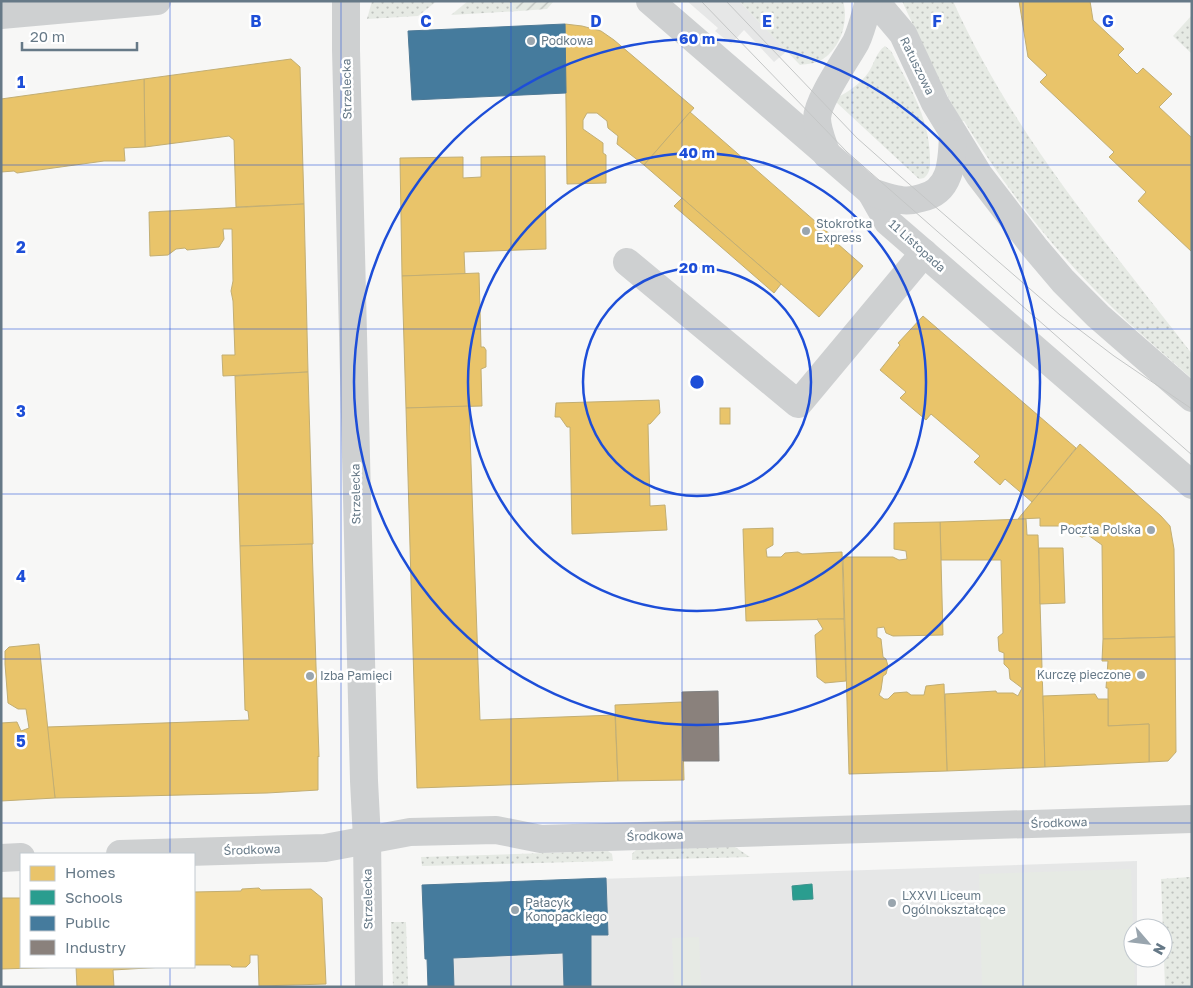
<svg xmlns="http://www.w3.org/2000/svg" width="1193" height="988" font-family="'Golos Text',sans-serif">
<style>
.built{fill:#e6e7e7}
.grass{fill:url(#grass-dots)}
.garden{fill:url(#garden-furrows)}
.pitch{fill:#e6eae4}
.homes{fill:#e9c46a;stroke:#c2ae73}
.schools{fill:#2a9d8f;stroke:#3c928d}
.public{fill:#457b9d;stroke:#4f7a96}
.industry{fill:#8a817c;stroke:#7f7f7f}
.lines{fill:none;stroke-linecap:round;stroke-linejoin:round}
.minor{stroke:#ced0d1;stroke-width:28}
.tram{stroke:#c4c6c6;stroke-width:1}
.grid{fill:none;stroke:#1d4ed8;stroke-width:1;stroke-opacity:0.55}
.ring{fill:none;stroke:#1d4ed8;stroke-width:2.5}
.poi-dot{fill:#99a5ae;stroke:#fff;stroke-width:2}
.labels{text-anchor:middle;stroke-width:5;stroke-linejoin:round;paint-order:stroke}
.poi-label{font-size:12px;fill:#667987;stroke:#fff;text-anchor:start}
.street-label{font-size:12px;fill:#667987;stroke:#fff}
.grid-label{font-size:16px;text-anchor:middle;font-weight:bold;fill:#1d4ed8;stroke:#fff;stroke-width:5;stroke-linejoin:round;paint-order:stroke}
.centre{fill:#1d4ed8;stroke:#fff;stroke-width:2.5}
.ring-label{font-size:15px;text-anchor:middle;font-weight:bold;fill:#1d4ed8;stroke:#fff;stroke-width:5;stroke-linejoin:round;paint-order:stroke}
</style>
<defs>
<pattern id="grass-dots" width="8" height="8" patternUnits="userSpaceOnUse" patternTransform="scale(1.25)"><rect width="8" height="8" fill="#e6eae4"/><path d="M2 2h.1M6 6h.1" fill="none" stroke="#bec2be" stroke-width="1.8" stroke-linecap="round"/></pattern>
<pattern id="garden-furrows" width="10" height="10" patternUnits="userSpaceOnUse" patternTransform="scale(1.25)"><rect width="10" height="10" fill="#e6eae4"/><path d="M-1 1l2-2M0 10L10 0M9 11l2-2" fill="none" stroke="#bec2be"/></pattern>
</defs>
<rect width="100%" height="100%" fill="#f7f7f6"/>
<g class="built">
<polygon points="687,1 739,1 787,51 774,62 744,30 731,44 715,31 718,28"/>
<polygon points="1137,861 1137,928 1133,928 1133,958 1137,958 1137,987 428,987 427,959 425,959 422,885"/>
</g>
<g class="grass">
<polygon points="372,1 437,1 418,16 367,19"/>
<polygon points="468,1 508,1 519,11 451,15"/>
<path d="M739 1H843C849 21 841 47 823 59 817 63 808 64 800 65Z"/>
<path d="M902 1H953C1011 131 1106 242 1192 354V379C1159 349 1124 321 1094 289 1044 238 1001 181 964 121H961L935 72Z"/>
<polygon points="1192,15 1192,54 1173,36"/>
<path d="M885 46 891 51C909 86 929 116 930 157 930 166 931 172 924 178L919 179 836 102 837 98C849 91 860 84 868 73 874 65 876 52 885 46Z"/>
<polygon points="735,847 750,857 632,860 632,854 636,850"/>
<polygon points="608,851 612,854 613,861 422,866 421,857"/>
<polygon points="1190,877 1192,987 1165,987 1161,879"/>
<polygon points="391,922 406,922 408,987 393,987"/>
</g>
<polygon class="garden" points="508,1 554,1 547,9 519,11"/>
<g class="pitch">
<polygon points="1131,869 1135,987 982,987 979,874"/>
<polygon points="699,937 701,987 674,987 672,938"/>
</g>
<g class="homes">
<polygon points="1019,1 1090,1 1093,20 1124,49 1118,55 1137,74 1143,68 1172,94 1159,107 1192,138 1192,252 1138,201 1146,192 1109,157 1114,152 1040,82 1047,75 1028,57"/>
<polygon points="565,24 582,26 601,31 614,40 694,108 644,165 617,144 618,136 608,128 607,121 597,113 587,113 583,120 583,129 603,143 603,153 606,155 606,183 567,184"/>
<polygon points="291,59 300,67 304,204 236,207 234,140 229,136 145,147 144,79"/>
<polygon points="144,79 145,147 124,148 125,161 104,161 17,173 14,171 1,172 1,99"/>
<polygon points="690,112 840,243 838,244 863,266 819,317 644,165"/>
<polygon points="545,156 546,249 464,252 465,274 402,276 400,158 463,157 463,178 481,177 481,157"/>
<polygon points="682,198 781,284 774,293 674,206"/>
<polygon points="304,204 308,372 223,376 222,355 235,355 233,301 231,291 233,281 232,229 223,229 224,239 219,247 187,250 185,248 176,249 168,255 150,256 149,212"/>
<polygon points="479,273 481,347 484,347 486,350 486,367 481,369 482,406 406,408 402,276"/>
<polygon points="923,316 1076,448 1032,502 1005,479 1000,485 974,462 980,456 931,414 926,420 900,398 906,392 880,370 900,345 898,343"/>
<polygon points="308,372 313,544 240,546 235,376"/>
<polygon points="659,400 660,413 650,424 648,424 650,506 665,505 667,530 572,534 570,427 567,427 560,417 555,417 556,403"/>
<polygon points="469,406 480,720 615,715 618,781 417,788 406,408"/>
<rect x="720" y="408" width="10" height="16"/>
<polygon points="1080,444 1161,516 1170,526 1174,549 1175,637 1103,639 1102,545 1088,535 1082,537 1077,535 1072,526 1040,526 1040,518 1018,519"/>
<polygon points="1026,519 1027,535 1038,535 1045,767 947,771 945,694 996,691 997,693 1013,693 1018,696 1022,688 1010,679 1009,669 1004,664 1004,653 999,651 998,637 1003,633 1001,560 941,560 940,522"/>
<polygon points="940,522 943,635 893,636 886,633 884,627 877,628 877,637 881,639 883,657 886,659 888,666 886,674 883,676 881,690 879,695 884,699 888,699 894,693 907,692 911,695 924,695 926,686 944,684 947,771 849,774 843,557 893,557 899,560 907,559 906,551 894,549 894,523"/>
<polygon points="773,528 773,545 766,549 767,557 781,557 785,553 798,552 802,554 842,552 844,619 746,621 743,529"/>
<polygon points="312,544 319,757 318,756 318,790 267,793 55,798 47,727 249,720 248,711 245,710 240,546"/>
<polygon points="1039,548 1063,548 1065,603 1040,604"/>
<polygon points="817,619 844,619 846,681 825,683 817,677 815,635 823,629"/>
<polygon points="1175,637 1176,752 1168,761 1149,762 1149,724 1108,726 1108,688 1106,688 1108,661 1102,661 1103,639"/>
<polygon points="39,644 55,798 1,801 1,723 17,722 21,731 29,728 26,709 18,709 8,703 5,664 5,651 9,647"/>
<polygon points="1095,694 1098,699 1108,699 1108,726 1149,724 1149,762 1045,767 1043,696"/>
<polygon points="682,702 684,780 618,781 615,705"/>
<polygon points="259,888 261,890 311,889 322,898 326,984 259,986 258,955 250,955 250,963 246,967 232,967 230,965 194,965 194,892 241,891 242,889"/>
<polygon points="1,898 21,898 21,967 67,967 1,969"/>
<polygon points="76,967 164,967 113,970 114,987 77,987"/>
</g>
<polygon class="schools" points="812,884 813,899 793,900 792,886"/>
<g class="public">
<polygon points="565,24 566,93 412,100 408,31"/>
<polygon points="606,878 608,935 591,935 591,987 564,987 563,953 453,958 454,987 428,987 427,959 425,959 422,885"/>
</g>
<polygon class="industry" points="718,691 719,761 683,761 682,692"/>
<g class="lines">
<g class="minor">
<polyline points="346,1 346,50 364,781 367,839 369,987"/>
<polyline points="650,1 871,192 888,222 1192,485"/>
<polyline points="875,1 903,34 935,103 979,175 1035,248 1063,281 1098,316 1192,398"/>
<polyline points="1,15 157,1"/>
<path d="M827 155C823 143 817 130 817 118 818 99 846 60 856 42 862 29 865 15 869 1"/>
<path d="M871 192C881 195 891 199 901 200 908 201 915 200 921 198 952 192 952 160 953 134"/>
<polyline points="627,262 798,404 924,253"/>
<polyline points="120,854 325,848 410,832 496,830 541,839 1192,819"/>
<polyline points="1,858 21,857"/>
</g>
<g class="tram">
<polyline points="701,1 847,152 1192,455"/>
<polyline points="726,1 857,138 901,177 1060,315 1114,356 1192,409"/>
</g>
</g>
<path class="grid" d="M170 1V854M341 1V987M511 1V987M682 1V987M852 1V987M1023 1V987M1 165H1192M1 329H1192M1 494H1192M1 659H1192M1 823H1192M170 967V987"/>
<g class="ring">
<circle cx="697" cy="382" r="114"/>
<circle cx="697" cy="382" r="229"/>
<circle cx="697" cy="382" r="343"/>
</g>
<g class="poi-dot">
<circle cx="531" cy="41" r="5"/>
<circle cx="806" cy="231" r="5"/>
<circle cx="1151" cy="530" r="5"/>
<circle cx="1141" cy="675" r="5"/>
<circle cx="310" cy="676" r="5"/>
<circle cx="892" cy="903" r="5"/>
<circle cx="515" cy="910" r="5"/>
</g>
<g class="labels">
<g class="poi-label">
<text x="541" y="45">Podkowa</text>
<text x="816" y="228">Stokrotka<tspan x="816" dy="14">Express</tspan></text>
<text x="1141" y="534" text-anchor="end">Poczta Polska</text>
<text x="1131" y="679" text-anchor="end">Kurczę pieczone</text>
<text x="320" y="680">Izba Pamięci</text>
<text x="902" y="900">LXXVI Liceum<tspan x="902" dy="14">Ogólnokształcące</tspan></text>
<text x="525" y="907">Pałacyk<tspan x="525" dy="14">Konopackiego</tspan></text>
</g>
<g class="street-label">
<text transform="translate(917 66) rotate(64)" y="4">Ratuszowa</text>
<text transform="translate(347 89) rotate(-91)" y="4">Strzelecka</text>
<text transform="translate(917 246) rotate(42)" y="4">11 Listopada</text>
<text transform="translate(356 494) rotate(-91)" y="4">Strzelecka</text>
<text transform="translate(1059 823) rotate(-2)" y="4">Środkowa</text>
<text transform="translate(655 836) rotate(-2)" y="4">Środkowa</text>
<text transform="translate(252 850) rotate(-2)" y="4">Środkowa</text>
<text transform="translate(368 899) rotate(-91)" y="4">Strzelecka</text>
</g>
</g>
<g class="grid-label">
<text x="256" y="27">B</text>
<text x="426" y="27">C</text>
<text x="596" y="27">D</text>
<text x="767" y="27">E</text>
<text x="937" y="27">F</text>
<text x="1108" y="27">G</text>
<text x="21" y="88">1</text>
<text x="21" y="253">2</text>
<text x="21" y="417">3</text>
<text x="21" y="582">4</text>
<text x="21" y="747">5</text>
</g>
<circle cx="697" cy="382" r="8" class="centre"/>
<g class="ring-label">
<text x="697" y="44">60 m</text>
<text x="697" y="158">40 m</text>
<text x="697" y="273">20 m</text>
</g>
<rect width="1193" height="988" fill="none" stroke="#667987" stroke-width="5"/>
<rect x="20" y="853" width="175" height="115" fill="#ffffff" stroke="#c2c9cf"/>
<rect x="30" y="866" width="25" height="15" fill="#e9c46a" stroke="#c2c9cf"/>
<text x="65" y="878" font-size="15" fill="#667987">Homes</text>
<rect x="30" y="890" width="25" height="15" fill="#2a9d8f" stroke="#c2c9cf"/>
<text x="65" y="903" font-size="15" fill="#667987">Schools</text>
<rect x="30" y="916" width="25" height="15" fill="#457b9d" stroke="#c2c9cf"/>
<text x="65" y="928" font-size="15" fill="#667987">Public</text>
<rect x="30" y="940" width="25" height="15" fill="#8a817c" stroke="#c2c9cf"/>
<text x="65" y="953" font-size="15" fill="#667987">Industry</text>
<g transform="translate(1148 943) rotate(118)"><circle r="24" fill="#ffffff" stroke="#c2c9cf"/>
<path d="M0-4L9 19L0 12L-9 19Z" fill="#99a5ae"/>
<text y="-8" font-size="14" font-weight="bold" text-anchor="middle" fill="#667987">N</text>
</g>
<path d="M22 42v8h115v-8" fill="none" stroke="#667987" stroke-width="2.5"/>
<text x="30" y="42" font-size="15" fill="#667987" stroke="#ffffff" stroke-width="4" paint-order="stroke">20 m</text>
</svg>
